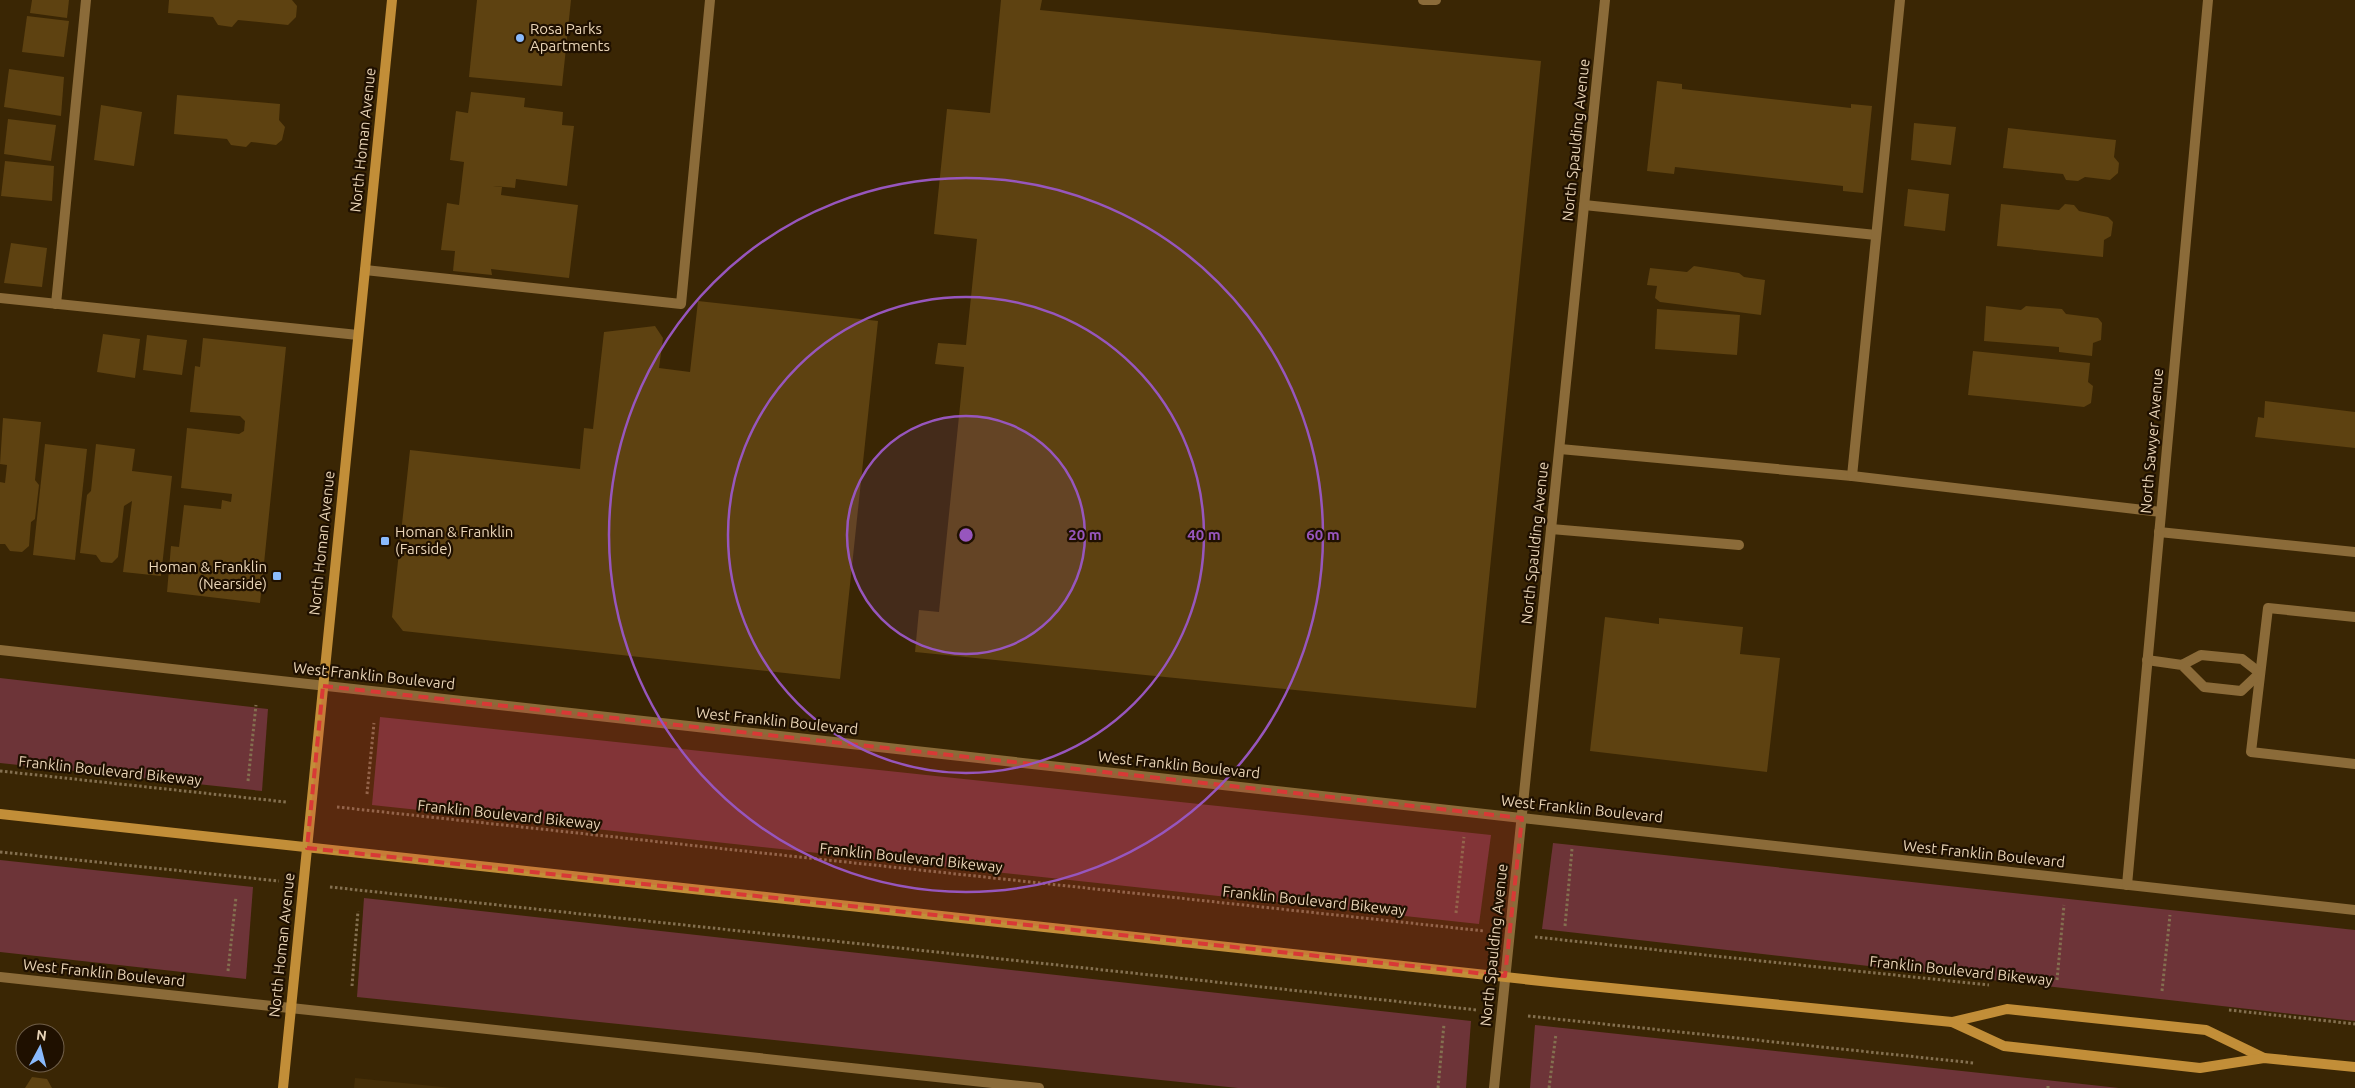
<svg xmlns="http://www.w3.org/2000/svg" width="2355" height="1088" font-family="Ubuntu,sans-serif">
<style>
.built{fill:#462f08}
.green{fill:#6d3438}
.building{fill:#5e4211}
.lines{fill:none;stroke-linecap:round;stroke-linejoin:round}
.path{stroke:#847050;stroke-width:3;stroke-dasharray:2.5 2.5;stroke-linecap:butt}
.lane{stroke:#8b6b39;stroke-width:10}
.street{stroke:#8b6b39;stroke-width:10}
.secondary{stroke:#c28e38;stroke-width:10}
.marked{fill:#d83936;fill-opacity:0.2;stroke:#d83936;stroke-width:4;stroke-dasharray:10 6;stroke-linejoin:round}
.ring{fill:none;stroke:#9756bd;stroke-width:2.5}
.poi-dot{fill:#8abafc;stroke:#1f1000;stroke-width:2}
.labels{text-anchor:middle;stroke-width:4.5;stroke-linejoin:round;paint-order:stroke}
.poi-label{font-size:15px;fill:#ead5b7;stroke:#1f1000;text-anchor:start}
.street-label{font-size:15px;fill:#ead5b7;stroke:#1f1000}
.centre{fill:#9756bd;stroke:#1f1000;stroke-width:2.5}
.ring-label{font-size:15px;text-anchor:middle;font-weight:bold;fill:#9756bd;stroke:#1f1000;stroke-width:4.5;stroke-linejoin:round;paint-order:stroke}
</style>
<rect width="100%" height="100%" fill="#3a2604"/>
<polygon class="built" points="355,1078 452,1088 354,1088"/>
<g class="green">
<polygon points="0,678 268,709 262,791 0,763"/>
<polygon points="380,717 1491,835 1479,924 372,805"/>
<polygon points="1553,843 2355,930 2355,1021 1542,929"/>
<polygon points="0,860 253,887 246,979 0,952"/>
<polygon points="364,898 1471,1021 1466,1088 1238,1088 357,997"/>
<polygon points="1535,1025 2119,1088 1530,1088"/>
</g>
<g class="building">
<polygon points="32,0 69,0 67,18 30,13"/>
<polygon points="169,0 292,0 297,6 296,17 288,25 238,20 232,27 218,25 213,17 168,13"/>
<polygon points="477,0 571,0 562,86 469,77"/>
<polygon points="1001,0 1042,0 1040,10 1541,61 1476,708 915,652 919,610 939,612 964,367 935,364 938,343 966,345 977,239 934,234 947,109 990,113"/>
<polygon points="27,16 69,21 64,57 22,52"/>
<polygon points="9,69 64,77 61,116 4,107"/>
<polygon points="1657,81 1682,84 1682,89 1851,108 1851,104 1872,106 1863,193 1843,191 1843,186 1675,167 1674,174 1647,171"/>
<polygon points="471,92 525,98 524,107 563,112 562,125 574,126 567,186 516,179 515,188 493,186 502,187 501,195 578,205 569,278 491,269 492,275 453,271 455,251 441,250 447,203 459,205 464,162 450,160 456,111 468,113"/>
<polygon points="177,95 280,104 279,120 285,127 282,140 276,145 251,142 246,147 231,145 227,139 174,134"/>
<polygon points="101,105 142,112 134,166 94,160"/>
<polygon points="8,119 56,125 51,161 4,154"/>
<polygon points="1914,123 1956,127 1951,165 1911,160"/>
<polygon points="2008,128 2116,140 2114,157 2119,163 2118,173 2110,180 2085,177 2078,181 2066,180 2063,174 2003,168"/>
<polygon points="5,161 54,166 52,201 1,196"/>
<polygon points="1908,189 1949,194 1945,231 1904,226"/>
<polygon points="2001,204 2059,210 2065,204 2074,205 2079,211 2108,217 2113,222 2111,236 2104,240 2103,257 1997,246"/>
<polygon points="11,243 47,248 42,287 4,283"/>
<polygon points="1694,266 1739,273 1744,277 1765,280 1761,315 1660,302 1655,298 1657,286 1647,285 1650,268 1687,272"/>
<polygon points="698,301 878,321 840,679 403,631 392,617 410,450 580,469 584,428 593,429 604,332 655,326 663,338 659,368 690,372"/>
<polygon points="1986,306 2021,310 2026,306 2062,309 2066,314 2098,318 2102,323 2101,340 2093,343 2092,356 2059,352 2059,347 1984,341"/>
<polygon points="1657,309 1740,315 1737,355 1655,349"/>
<polygon points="103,334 140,339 135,378 97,372"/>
<polygon points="147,335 187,340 182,375 143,370"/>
<polygon points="203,338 286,347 260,603 167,592 171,546 179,547 184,505 221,509 222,500 231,502 232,494 181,488 187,428 239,434 244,431 245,421 240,416 190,412 195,366 200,367"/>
<polygon points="1973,351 2090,363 2088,382 2093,386 2091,403 2084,407 1968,395"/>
<polygon points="2265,401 2355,412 2355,448 2255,437 2258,417 2264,418"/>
<polygon points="3,418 41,422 35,480 39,485 35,519 31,522 29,546 22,552 10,551 5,544 0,544 0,482 5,483 7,465 0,464"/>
<polygon points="45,444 87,449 75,560 33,555"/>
<polygon points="96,444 135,449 132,471 172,476 161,576 123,572 132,501 124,506 118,557 112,563 101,562 96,555 80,553 87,495 91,491"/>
<polygon points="1605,617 1659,624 1659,618 1743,627 1740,654 1780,658 1767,772 1590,751"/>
<polygon points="32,1077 47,1079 52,1088 25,1088"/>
</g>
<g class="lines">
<g class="path">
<polyline points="0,771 286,802"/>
<polyline points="248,781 256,705"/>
<polyline points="367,794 374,723"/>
<polyline points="337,807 1484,931"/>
<polyline points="0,852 279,881"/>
<polyline points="330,887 1477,1010"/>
<polyline points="1456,913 1464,837"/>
<polyline points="1565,926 1572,849"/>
<polyline points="1535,937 1989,985"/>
<polyline points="228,971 236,897"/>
<polyline points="2057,980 2064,905"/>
<polyline points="352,986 358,911"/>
<polyline points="2162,991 2170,915"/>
<polyline points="2229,1010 2355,1024"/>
<polyline points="1528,1016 1974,1063"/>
<polyline points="1438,1088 1444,1024"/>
<polyline points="1549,1088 1556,1034"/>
<polyline points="2048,1088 2048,1086"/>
</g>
<g class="lane">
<polyline points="1423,0 1436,0"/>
<polyline points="1584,205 1876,235"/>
<polyline points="365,270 681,304 710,0"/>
<polyline points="0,298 358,335"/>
<polyline points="56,304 86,0"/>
<polyline points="1560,449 1852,476 2161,512"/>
<polyline points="1852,476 1900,0"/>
<polyline points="1551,529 1739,545"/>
<polyline points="2159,532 2355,552"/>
<polyline points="2355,617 2268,608 2251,752 2355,764"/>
<polyline points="2147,660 2182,665 2201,655 2242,659 2260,673 2241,691 2204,687 2182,665"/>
</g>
<g class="street">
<polyline points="0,650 2355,910"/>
<polyline points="2127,885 2208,0"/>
<polyline points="0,977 1039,1088"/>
<polyline points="1494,1088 1605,0"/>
</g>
<g class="secondary">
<polyline points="0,814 1560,983 1952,1022 2007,1009 2206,1030 2264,1058"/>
<polyline points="1952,1022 2004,1046 2200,1068 2264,1058 2355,1067"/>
<polyline points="283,1088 392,0"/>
</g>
</g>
<path class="marked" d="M323 686 1522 818 1505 976 307 848Z"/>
<circle cx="966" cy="535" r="119" fill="#9756bd" fill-opacity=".12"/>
<g class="ring">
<circle cx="966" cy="535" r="119"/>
<circle cx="966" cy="535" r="238"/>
<circle cx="966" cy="535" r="357"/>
</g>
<g class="poi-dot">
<circle cx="520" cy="38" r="5"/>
<rect x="380" y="536" width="10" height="10" rx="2.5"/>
<rect x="272" y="571" width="10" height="10" rx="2.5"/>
</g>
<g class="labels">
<g class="poi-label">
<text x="530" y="34">Rosa Parks<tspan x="530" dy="17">Apartments</tspan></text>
<text x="395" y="537">Homan &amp; Franklin<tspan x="395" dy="17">(Farside)</tspan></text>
<text x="267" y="572" text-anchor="end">Homan &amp; Franklin<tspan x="267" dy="17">(Nearside)</tspan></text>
</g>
<g class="street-label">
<text transform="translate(363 140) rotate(-84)" y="5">North Homan Avenue</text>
<text transform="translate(1576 140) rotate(-84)" y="5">North Spaulding Avenue</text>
<text transform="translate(2152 441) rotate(-85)" y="5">North Sawyer Avenue</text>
<text transform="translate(322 543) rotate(-84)" y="5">North Homan Avenue</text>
<text transform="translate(1535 543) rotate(-84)" y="5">North Spaulding Avenue</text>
<text transform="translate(374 676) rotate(6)" y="5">West Franklin Boulevard</text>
<text transform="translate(777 721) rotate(6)" y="5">West Franklin Boulevard</text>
<text transform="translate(1179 765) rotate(6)" y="5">West Franklin Boulevard</text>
<text transform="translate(110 771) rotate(6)" y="5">Franklin Boulevard Bikeway</text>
<text transform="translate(1582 809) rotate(6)" y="5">West Franklin Boulevard</text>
<text transform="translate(509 815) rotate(6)" y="5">Franklin Boulevard Bikeway</text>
<text transform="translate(1984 854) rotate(6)" y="5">West Franklin Boulevard</text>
<text transform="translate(911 858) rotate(6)" y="5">Franklin Boulevard Bikeway</text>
<text transform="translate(1314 901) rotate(6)" y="5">Franklin Boulevard Bikeway</text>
<text transform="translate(282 945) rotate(-84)" y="5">North Homan Avenue</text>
<text transform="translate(1494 945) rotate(-84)" y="5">North Spaulding Avenue</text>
<text transform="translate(1961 971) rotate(6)" y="5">Franklin Boulevard Bikeway</text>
<text transform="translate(104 973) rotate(6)" y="5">West Franklin Boulevard</text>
</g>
</g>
<circle cx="966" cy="535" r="8" class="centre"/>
<g class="ring-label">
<text x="1085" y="540">20 m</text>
<text x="1204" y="540">40 m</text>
<text x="1323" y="540">60 m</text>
</g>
<g transform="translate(40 1048) rotate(7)"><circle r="24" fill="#1f1000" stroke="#705f49"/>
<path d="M0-4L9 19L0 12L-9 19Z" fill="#8abafc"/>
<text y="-8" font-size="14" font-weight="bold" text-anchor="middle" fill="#ead5b7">N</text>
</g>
</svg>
